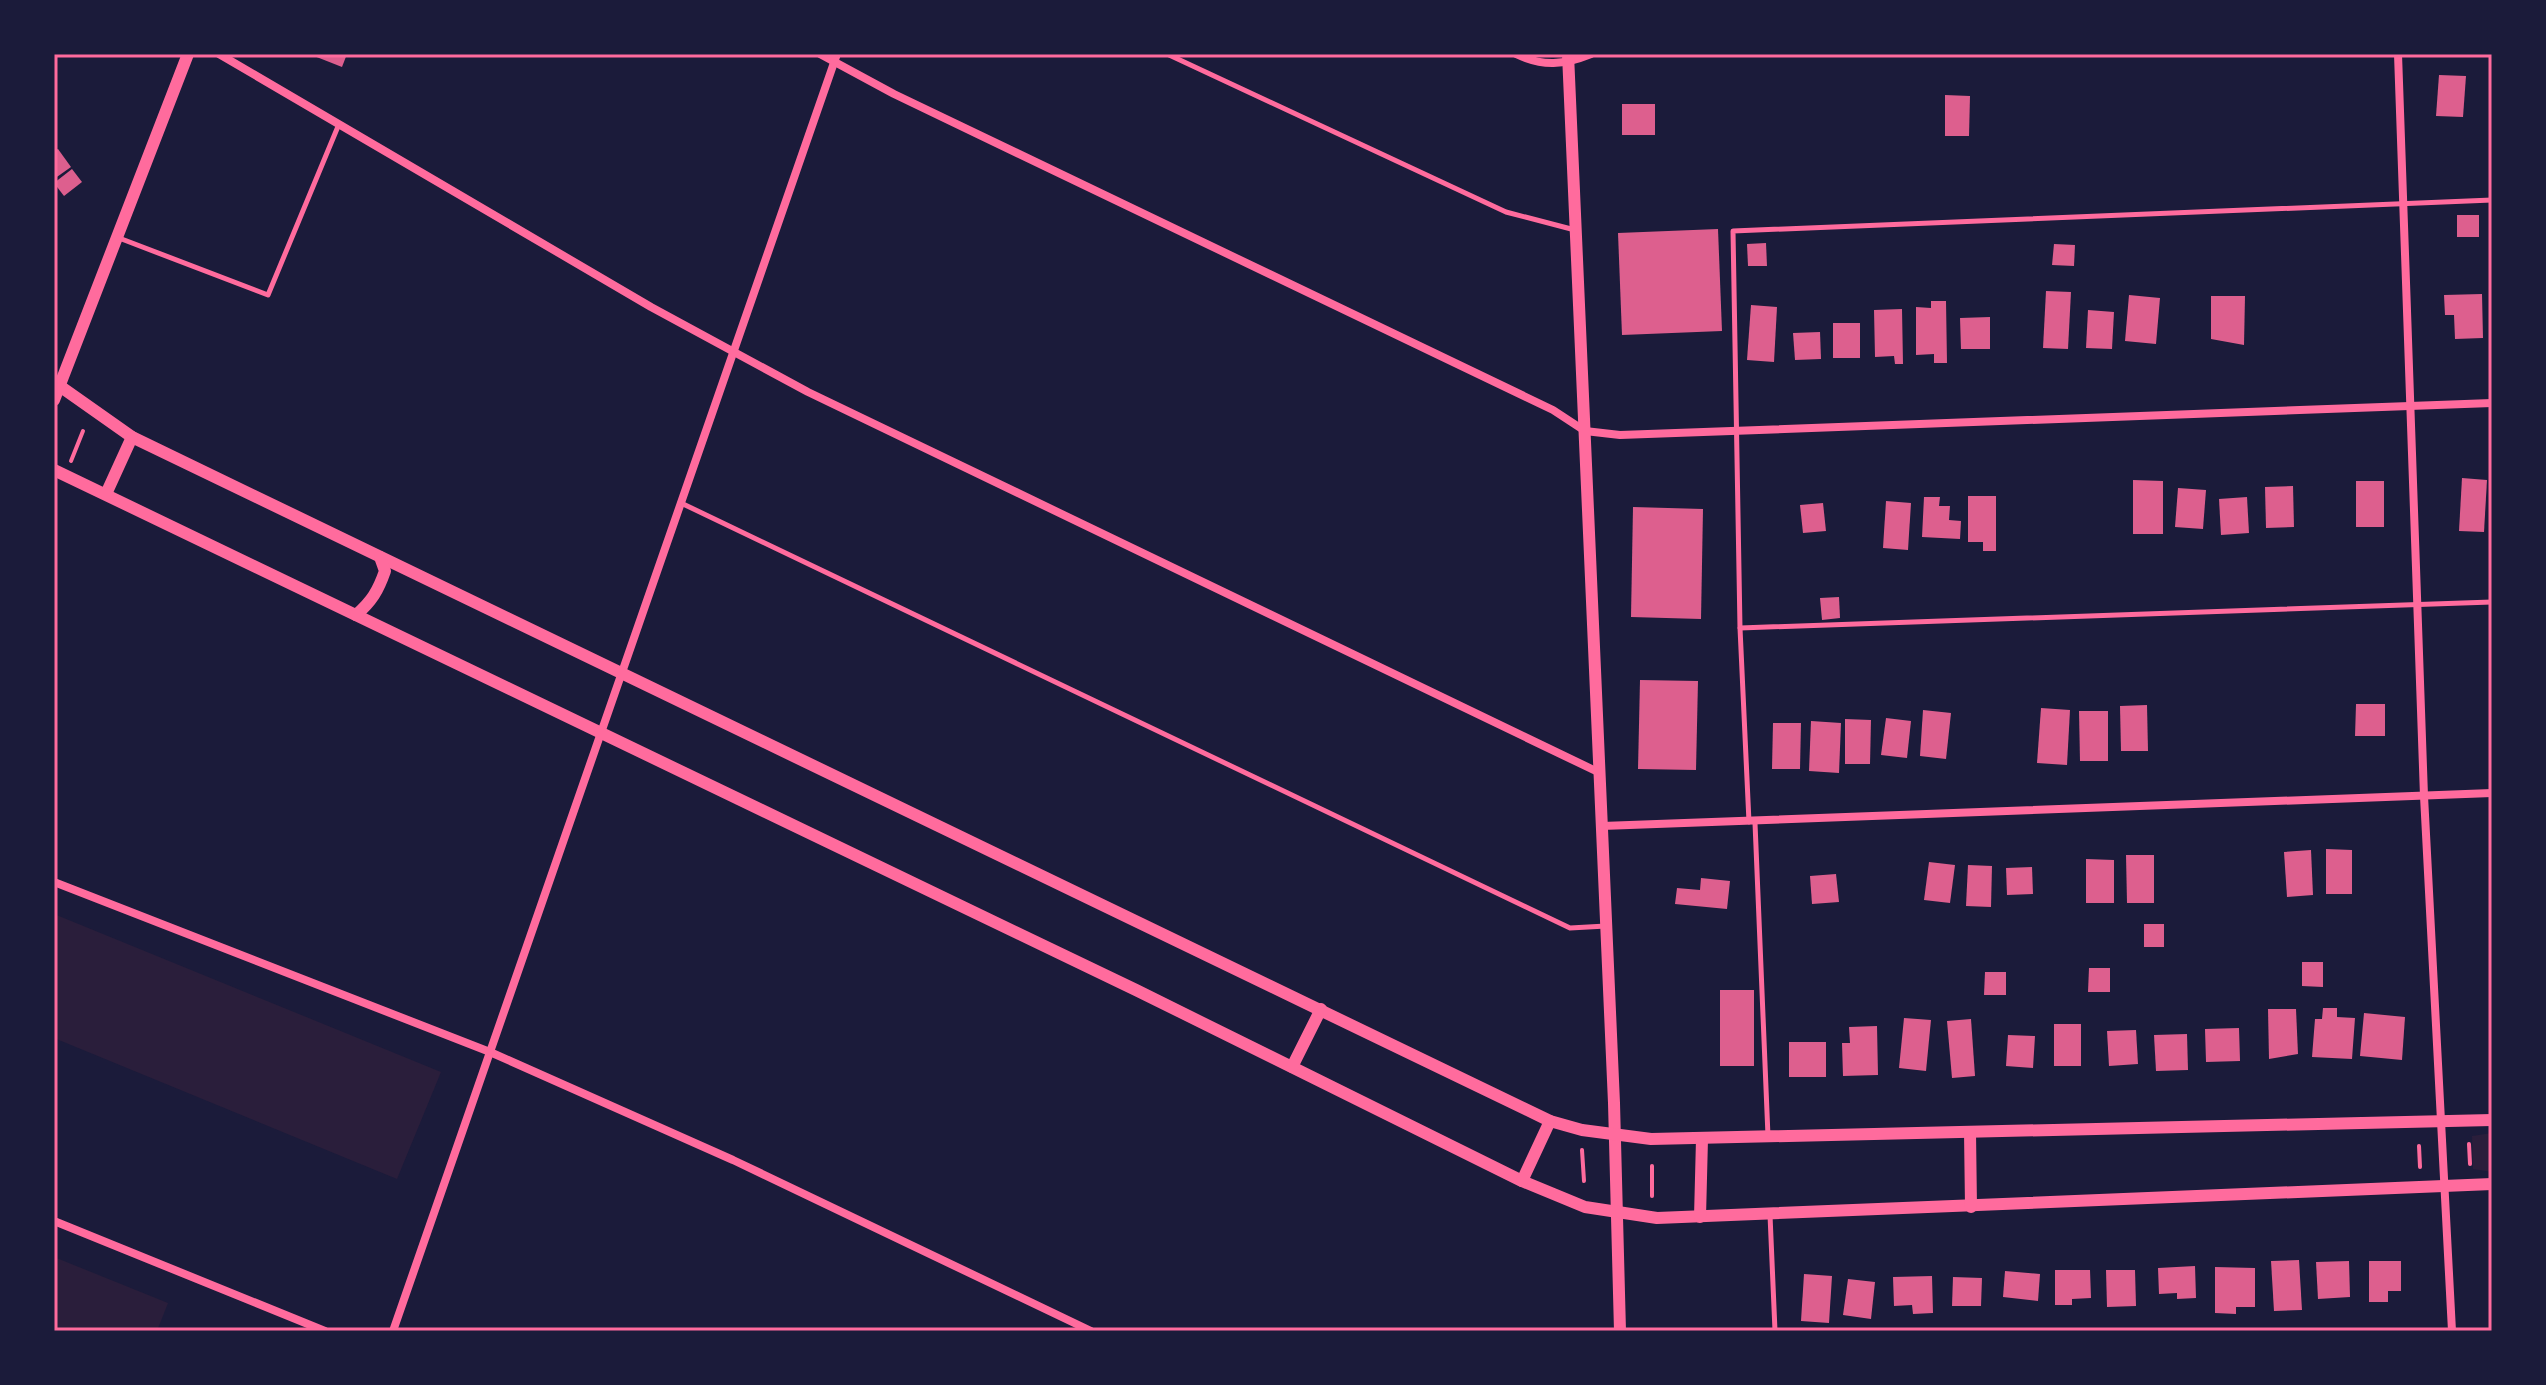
<svg xmlns="http://www.w3.org/2000/svg" width="2546" height="1385" font-family="'Varela Round',sans-serif">
<style>
.green{fill:#2a1e3b}
.building{fill:#dd5f8e}
.lines{fill:none;stroke-linecap:round;stroke-linejoin:round}
.path{stroke:#ff6b9d;stroke-width:4}
.service{stroke:#ff6b9d;stroke-width:5}
.minor{stroke:#ff6b9d;stroke-width:8}
.tertiary{stroke:#ff6b9d;stroke-width:12}
.neatline{fill:none;stroke:#ff6b9d;stroke-width:3}
</style>
<rect width="100%" height="100%" fill="#1b1b3a"/>
<g class="green">
<polygon points="54,914 441,1072 397,1179 54,1038"/>
<polygon points="2492,1133 2492,1172 2473,1169 2472,1136"/>
<polygon points="54,1257 168,1303 157,1331 54,1331"/>
</g>
<g class="building">
<polygon points="309,54 347,54 342,67"/>
<polygon points="2439,75 2466,76 2463,117 2436,116"/>
<polygon points="1945,95 1970,96 1969,136 1945,136"/>
<rect x="1622" y="104" width="33" height="31"/>
<polygon points="58,149 71,167 54,179 54,151"/>
<polygon points="72,169 82,182 64,196 54,183"/>
<rect x="2457" y="215" width="22" height="22"/>
<polygon points="1718,229 1722,331 1622,335 1618,233"/>
<polygon points="1766,243 1767,266 1748,266 1747,244"/>
<polygon points="2054,244 2075,245 2074,266 2052,265"/>
<polygon points="2046,291 2071,292 2068,349 2043,348"/>
<polygon points="2482,294 2483,338 2455,339 2454,315 2445,315 2444,295"/>
<polygon points="2129,295 2160,298 2156,344 2125,341"/>
<polygon points="2211,296 2245,296 2244,345 2211,339"/>
<polygon points="1931,301 1946,301 1947,363 1934,363 1934,354 1916,355 1916,307 1931,308"/>
<polygon points="1751,305 1777,307 1774,362 1747,360"/>
<polygon points="1902,309 1903,364 1895,364 1894,356 1875,357 1874,310"/>
<polygon points="2088,310 2114,312 2112,349 2086,348"/>
<polygon points="1990,317 1990,349 1961,349 1960,318"/>
<rect x="1833" y="323" width="27" height="35"/>
<polygon points="1820,332 1821,359 1795,360 1793,333"/>
<polygon points="2462,478 2487,480 2484,532 2459,531"/>
<polygon points="2133,480 2163,481 2163,534 2133,534"/>
<rect x="2356" y="481" width="28" height="46"/>
<polygon points="2293,486 2294,527 2266,528 2265,487"/>
<polygon points="2178,488 2206,490 2203,529 2175,527"/>
<polygon points="1968,496 1996,496 1996,551 1983,551 1983,542 1968,542"/>
<polygon points="1924,497 1940,497 1939,506 1950,506 1949,520 1961,521 1960,539 1922,537"/>
<polygon points="2247,497 2249,533 2221,535 2219,499"/>
<polygon points="1886,501 1911,503 1908,550 1883,548"/>
<polygon points="1823,503 1826,531 1803,533 1800,505"/>
<polygon points="1633,507 1703,509 1701,619 1631,617"/>
<polygon points="1839,597 1840,618 1822,620 1820,598"/>
<polygon points="1640,680 1698,681 1696,770 1638,769"/>
<polygon points="2356,704 2385,704 2385,736 2355,736"/>
<polygon points="2147,705 2148,751 2121,751 2120,706"/>
<polygon points="2041,708 2070,710 2067,765 2037,763"/>
<polygon points="1923,710 1951,713 1946,759 1920,756"/>
<polygon points="2079,711 2108,711 2108,761 2080,761"/>
<polygon points="1886,718 1911,721 1907,758 1881,755"/>
<polygon points="1845,719 1871,720 1870,764 1845,764"/>
<polygon points="1811,721 1841,723 1839,773 1809,771"/>
<polygon points="1773,723 1801,723 1800,769 1772,769"/>
<polygon points="2326,849 2352,850 2352,894 2326,894"/>
<polygon points="2311,850 2313,895 2287,897 2284,852"/>
<polygon points="2126,855 2154,855 2154,903 2127,903"/>
<polygon points="2086,859 2114,860 2114,903 2086,903"/>
<polygon points="1929,862 1955,865 1950,903 1924,900"/>
<polygon points="1968,865 1992,866 1991,907 1966,906"/>
<polygon points="2032,867 2033,894 2007,895 2006,868"/>
<polygon points="1836,874 1839,902 1812,904 1810,876"/>
<polygon points="1701,878 1730,881 1727,909 1675,904 1677,888 1700,890"/>
<rect x="2144" y="924" width="20" height="23"/>
<polygon points="2302,962 2323,962 2323,987 2302,986"/>
<polygon points="2089,968 2110,968 2110,992 2088,992"/>
<polygon points="1985,972 2006,972 2006,995 1984,995"/>
<rect x="1720" y="990" width="34" height="76"/>
<polygon points="2323,1008 2337,1008 2337,1017 2355,1018 2352,1059 2312,1057 2315,1019 2322,1019"/>
<polygon points="2268,1009 2296,1009 2298,1054 2269,1059"/>
<polygon points="2364,1013 2405,1017 2402,1060 2360,1056"/>
<polygon points="1904,1018 1931,1020 1926,1071 1899,1068"/>
<polygon points="1971,1019 1975,1076 1952,1078 1947,1021"/>
<rect x="2054" y="1024" width="27" height="42"/>
<polygon points="1877,1026 1878,1075 1843,1076 1842,1043 1850,1043 1849,1027"/>
<polygon points="2239,1028 2240,1061 2206,1062 2205,1029"/>
<polygon points="2136,1030 2138,1064 2109,1066 2107,1031"/>
<polygon points="2187,1034 2188,1070 2156,1071 2154,1035"/>
<polygon points="2008,1035 2035,1036 2033,1068 2006,1066"/>
<rect x="1789" y="1042" width="37" height="35"/>
<polygon points="2299,1260 2302,1310 2274,1311 2271,1261"/>
<polygon points="2349,1261 2350,1297 2318,1299 2316,1262"/>
<polygon points="2369,1261 2401,1261 2401,1291 2388,1291 2388,1302 2369,1302"/>
<polygon points="2195,1266 2196,1298 2177,1299 2177,1293 2159,1294 2158,1268"/>
<polygon points="2215,1267 2255,1268 2255,1307 2236,1307 2236,1314 2215,1313"/>
<polygon points="2055,1270 2090,1270 2091,1298 2072,1299 2072,1305 2055,1305"/>
<polygon points="2106,1270 2135,1270 2136,1306 2107,1307"/>
<polygon points="2005,1271 2040,1274 2038,1301 2003,1297"/>
<polygon points="1804,1274 1832,1276 1829,1323 1801,1321"/>
<polygon points="1932,1276 1933,1313 1913,1314 1912,1305 1894,1306 1893,1277"/>
<polygon points="1953,1277 1982,1278 1981,1306 1952,1306"/>
<polygon points="1848,1279 1875,1282 1871,1319 1843,1315"/>
</g>
<g class="lines">
<g class="path">
<polyline points="71,461 83,431"/>
<polyline points="2469,1144 2470,1164"/>
<polyline points="2419,1146 2420,1167"/>
<polyline points="1582,1150 1584,1181"/>
<polyline points="1652,1166 1652,1196"/>
</g>
<g class="service">
<polyline points="1167,54 1506,212 1575,230"/>
<polyline points="119,238 268,295 339,124"/>
<polyline points="681,503 1570,928 1606,926"/>
<polyline points="1740,628 2492,602"/>
<polyline points="1749,822 1740,628 1733,231 2492,200"/>
<polyline points="1755,823 1768,1136"/>
<polyline points="1770,1215 1775,1331"/>
</g>
<g class="minor">
<polyline points="219,54 651,307 808,392 1600,773"/>
<polyline points="820,54 894,94 1553,410 1585,431 1620,435 2492,403"/>
<path d="M1516 54C1543 67 1564 65 1591 54"/>
<polyline points="2398,54 2424,796 2452,1331"/>
<polyline points="1602,826 2492,793"/>
<polyline points="54,882 490,1052 733,1160 1091,1331"/>
<polyline points="54,1221 325,1331"/>
<polyline points="393,1331 837,54"/>
</g>
<g class="tertiary">
<polyline points="1568,54 1614,1103 1620,1331"/>
<polyline points="54,382 132,437 1550,1121 1582,1130 1651,1139 2492,1120"/>
<polyline points="54,400 188,54"/>
<polyline points="54,470 1136,990 1522,1181 1585,1207 1657,1218 2492,1184"/>
<polyline points="106,494 132,437"/>
<path d="M356 615C372 601 378 591 385 571L380 557"/>
<polyline points="1292,1067 1321,1009"/>
<polyline points="1970,1132 1971,1207"/>
<polyline points="1522,1181 1550,1121"/>
<polyline points="1700,1217 1702,1139"/>
</g>
</g>
<rect width="2546" height="1385" fill="none" stroke="#1b1b3a" stroke-width="112"/>
<rect x="56" y="56" width="2434" height="1273" class="neatline"/>
</svg>
